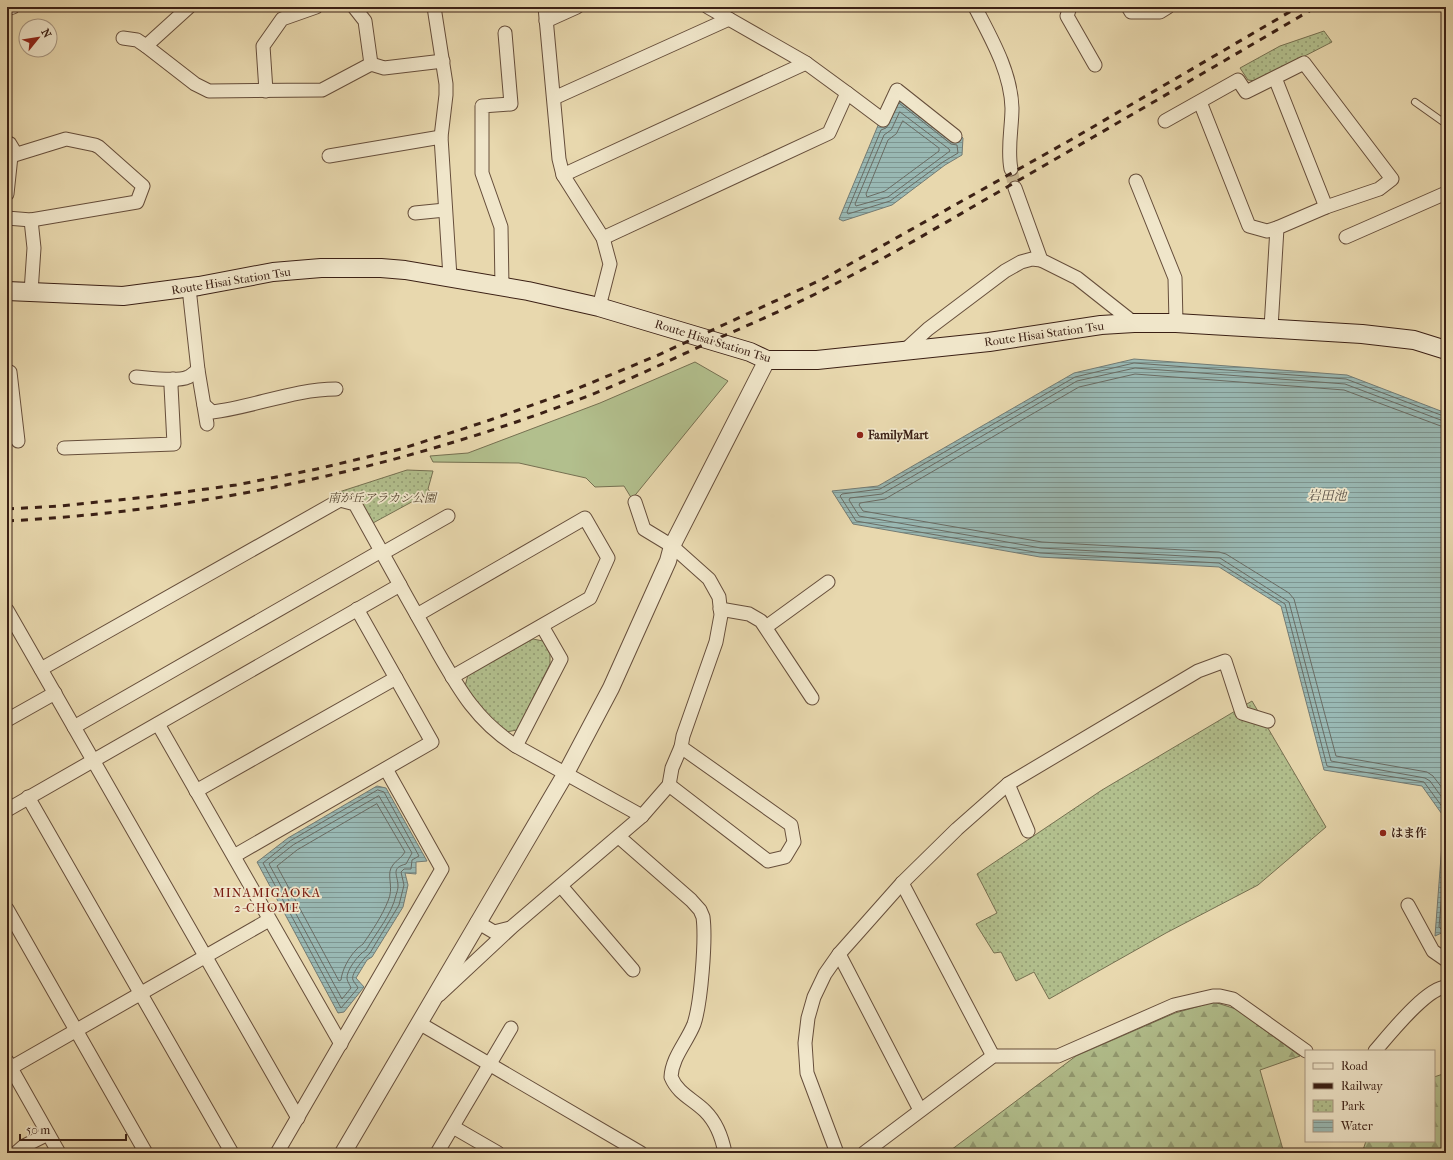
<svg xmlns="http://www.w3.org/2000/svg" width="1453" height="1160" font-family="'IM FELL French Canon','Noto Serif JP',serif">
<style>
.grass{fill:#b2bf8d;stroke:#767051}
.forest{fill:url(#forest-firs);stroke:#767051}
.park{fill:url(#park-dots);stroke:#767051}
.water{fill:url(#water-rules);stroke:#737b74}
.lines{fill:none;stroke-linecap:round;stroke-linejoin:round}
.shore{stroke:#6a6c64;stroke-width:1}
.minor-tunnel{stroke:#c5b38f;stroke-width:13;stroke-dasharray:13 6;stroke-linecap:butt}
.service-casing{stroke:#664e3b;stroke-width:8}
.minor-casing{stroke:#664e3b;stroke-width:15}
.tertiary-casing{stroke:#664e3b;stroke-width:18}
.secondary-casing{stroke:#3b2015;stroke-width:20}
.service{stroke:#f0e6ca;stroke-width:6}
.minor{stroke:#f0e6ca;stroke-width:13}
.tertiary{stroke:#f0e6ca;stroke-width:16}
.secondary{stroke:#f0e6ca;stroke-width:18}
.rail{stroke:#3b2015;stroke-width:3;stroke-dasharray:7 7;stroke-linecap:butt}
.poi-dot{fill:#8f2418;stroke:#f0e6ca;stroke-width:1.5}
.labels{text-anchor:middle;stroke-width:3.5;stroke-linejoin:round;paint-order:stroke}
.street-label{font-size:12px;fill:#3b2015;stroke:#f0e6ca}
.poi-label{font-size:12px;font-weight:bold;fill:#3b2015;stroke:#f0e6ca;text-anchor:start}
.park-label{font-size:12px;font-style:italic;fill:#594833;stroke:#f0e6ca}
.water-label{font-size:13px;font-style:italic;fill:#574e44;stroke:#f0e6ca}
.neighbourhood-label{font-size:13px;letter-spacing:1px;fill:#7a1f14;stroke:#f0e6ca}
</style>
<defs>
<pattern id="forest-firs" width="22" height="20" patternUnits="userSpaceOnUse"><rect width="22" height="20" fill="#b2bf8d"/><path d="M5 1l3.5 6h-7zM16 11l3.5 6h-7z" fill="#929b72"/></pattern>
<pattern id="park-dots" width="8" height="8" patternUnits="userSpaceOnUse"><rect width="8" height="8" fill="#b2bf8d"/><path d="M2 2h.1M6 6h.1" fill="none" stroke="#929b72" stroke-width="1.8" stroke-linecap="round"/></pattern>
<pattern id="water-rules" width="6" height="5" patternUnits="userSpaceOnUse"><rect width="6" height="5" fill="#99b8b3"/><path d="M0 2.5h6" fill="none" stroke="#7e9590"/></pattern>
</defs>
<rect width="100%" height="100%" fill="#e8d8ae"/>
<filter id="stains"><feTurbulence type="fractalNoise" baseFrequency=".005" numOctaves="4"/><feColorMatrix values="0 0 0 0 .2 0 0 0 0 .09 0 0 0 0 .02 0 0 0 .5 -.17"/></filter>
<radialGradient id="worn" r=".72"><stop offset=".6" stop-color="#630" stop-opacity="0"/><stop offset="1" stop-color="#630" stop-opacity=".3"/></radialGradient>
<polygon class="grass" points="695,362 728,381 632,499 624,486 595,487 586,478 519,463 433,462 430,456 468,453 600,403"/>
<g class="forest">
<polygon points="1214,1002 1236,1009 1300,1056 1260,1070 1284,1153 947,1153 1076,1056 1175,1013"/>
<polygon points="1446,1073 1446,1153 1362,1153 1366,1141 1434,1141 1434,1077"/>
</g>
<g class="park">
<polygon points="1324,31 1332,42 1256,81 1248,80 1240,68 1280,46"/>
<polygon points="407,470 433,471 428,489 430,492 373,523 359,498 339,492"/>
<polygon points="533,639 543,641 550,654 550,664 517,730 506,732 487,714 465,686 468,675"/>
<polygon points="1252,701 1326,827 1258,885 1166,933 1049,999 1034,972 1016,981 1001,952 994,953 976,924 997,913 977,874 1102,790"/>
</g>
<g class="water">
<polygon points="901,98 960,135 963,138 962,155 945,165 892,205 843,221 839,219 879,123 896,99"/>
<polygon points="1134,359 1347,375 1446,413 1446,931 1435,936 1444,817 1422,786 1324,770 1281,606 1219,567 1040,557 853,524 832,491 878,486 1074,373"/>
<polygon points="377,786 386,788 427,861 416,862 416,874 405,873 408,885 403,907 372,957 367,960 356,978 364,987 344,1012 338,1013 257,862 288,838"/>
</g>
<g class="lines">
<g class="shore">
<polygon points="900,112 949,149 950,151 888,197 856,206 855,204 884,135 891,130"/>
<polygon points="903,121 939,148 939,151 885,191 867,197 866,194 888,140 896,134"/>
<polyline points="889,124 886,128 881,130 847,212 848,214 890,201 943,162 958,153 957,145 951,144 899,103"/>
<polyline points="1446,417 1346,379 1134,363 1075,377 880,489 842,494 840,496 856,521 1040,553 1219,563 1285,604 1327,766 1424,782 1446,812"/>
<polyline points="1446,422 1345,384 1135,368 1077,381 882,494 850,498 849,500 859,516 1041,548 1220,558 1289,602 1331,761 1425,778 1430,781 1446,803"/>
<polyline points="1446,428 1344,390 1135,374 1079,387 885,499 860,503 859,505 863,511 1042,542 1219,552 1226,554 1289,593 1294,599 1336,756 1427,772 1433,776 1446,793"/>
<path d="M378 790 384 792 419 856 412 860 411 869H404L401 872 404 885 399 905 370 953C365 957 350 974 353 980 354 983 357 985 358 988L341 1008 263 863 290 841Z"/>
<path d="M379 796 412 853 406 864C390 868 398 875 398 886 398 889 397 892 396 895 392 914 376 933 366 950 359 954 346 970 347 979 348 983 350 985 351 988L342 999 269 864 293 845Z"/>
<path d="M377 804 405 852C401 859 394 861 391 868 387 877 394 888 388 901 382 916 372 931 363 944 361 946 358 947 356 950 349 957 342 970 341 980L339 981 277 866 297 850Z"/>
<polyline points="1446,847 1439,927 1441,929 1446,928"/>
</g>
<polyline class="minor-tunnel" points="1011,169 1015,188"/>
<defs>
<polyline id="service" points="1415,102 1446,124"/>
<g id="minor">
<polyline points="189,7 146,46 195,84 209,91 322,90 371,64 384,68 443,61"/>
<polyline points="354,7 365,21 371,64"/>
<polyline points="434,7 446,84 446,95 441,137 450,277"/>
<polyline points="545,7 559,159 563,175 603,238 610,264 599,307"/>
<path d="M975 7C991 38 1011 72 1012 108 1012 128 1007 149 1011 169"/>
<polyline points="1070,7 1067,16 1095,65"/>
<polyline points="1128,7 1131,12 1160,12 1168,7"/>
<polyline points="7,9 13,7"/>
<polyline points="546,21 577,7"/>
<polyline points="123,38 137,40 146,46"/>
<polyline points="1275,78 1326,207"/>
<polyline points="266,91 263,46 282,19 316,7"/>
<polyline points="847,93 883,120 897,90 955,136"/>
<polyline points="554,98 729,19"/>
<polyline points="1200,102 1249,226 1267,231 1277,228"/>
<polyline points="1165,121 1238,80 1246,92 1304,63 1392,179 1379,189 1326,207 1277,228 1271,328"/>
<polyline points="7,145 10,144 16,154"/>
<polyline points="329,156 441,137"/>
<polyline points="563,175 806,63"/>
<polyline points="1136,181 1175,278 1176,323"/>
<polyline points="1015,188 1041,260 1077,278 1134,323"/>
<polyline points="7,194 11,156 66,139 95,145 99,147 143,186 137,202 31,220 7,218"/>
<polyline points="415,213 445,210"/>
<polyline points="31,220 34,248 31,292"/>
<polyline points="1346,237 1446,193"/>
<polyline points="603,238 829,133 847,93 806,63 708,7"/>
<polyline points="502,287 501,227 482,173 482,106 511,104 505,33"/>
<polyline points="189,288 198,370 207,424"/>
<polyline points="904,351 928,329 1005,271 1021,262 1032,259 1041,260"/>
<polyline points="7,372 10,372 18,441"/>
<path d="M136 377C149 378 178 382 188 377 191 376 195 372 198 370"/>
<path d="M204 405 212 412C254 407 294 389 336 389"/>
<polyline points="64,448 174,444 171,386 173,379"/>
<polyline points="383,553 448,516"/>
<polyline points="720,609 749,614 761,621 812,698"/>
<polyline points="7,610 298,1118"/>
<polyline points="417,615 585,518 608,558 590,598 452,677"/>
<polyline points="766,627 828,582"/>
<polyline points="41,669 340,500 355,504 400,585"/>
<polyline points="7,720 55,693"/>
<polyline points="158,724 341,1044"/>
<polyline points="74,727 381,551"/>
<polyline points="516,746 561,659 542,626"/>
<polyline points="1008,784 1028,831"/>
<polyline points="669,785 768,861 785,857 794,842 791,825 681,747"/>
<polyline points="196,791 396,678"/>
<polyline points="28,797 232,1153"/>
<path d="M7 810 400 585C412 607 425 629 437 651 460 691 477 721 516 746L642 816"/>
<path d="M619 837 691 900 700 910 703 917C706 940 701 1003 694 1024 687 1042 672 1057 671 1077 678 1094 693 1099 705 1111 717 1123 722 1137 725 1153"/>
<polyline points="234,856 432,742 357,609"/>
<polyline points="902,883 993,1056"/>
<polyline points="561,886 633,970"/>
<polyline points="1408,905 1433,951 1446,960"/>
<polyline points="7,909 146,1153"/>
<polyline points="477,922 494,932 510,928"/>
<polyline points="839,954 920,1110"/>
<polyline points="439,995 513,926 642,816 669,785 672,768 681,747 683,736 716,642 721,615 719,597 709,579 672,546 644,529 635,502"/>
<polyline points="419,1023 641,1153"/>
<path d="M1375 1051C1389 1035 1426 988 1446 987"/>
<polyline points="7,1061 59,1153"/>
<polyline points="7,1070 269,920"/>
<polyline points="453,1127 498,1153"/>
<polyline points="16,1153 24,1146 48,1134"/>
<polyline points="277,1153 442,869 386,769"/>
<polyline points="437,1153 511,1028"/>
<polyline points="837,1153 807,1073 805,1043 808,1018 814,997 825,974 839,954 902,883 957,829 1008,784 1198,671 1225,661 1242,713 1268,721"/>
<polyline points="864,1153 993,1056 1058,1056 1174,1005 1213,996 1220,996 1233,999 1306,1051"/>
</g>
<polyline id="tertiary" points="343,1153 566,773 611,688 668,561 672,546 767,360"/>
<polyline id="secondary" points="7,291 123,296 199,286 273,272 321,268 381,268 405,270 528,291 599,307 750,352 767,360 817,360 989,342 1101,325 1134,323 1176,323 1362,334 1414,340 1446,350"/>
</defs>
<use href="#service" class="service-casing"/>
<use href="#minor" class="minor-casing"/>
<use href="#tertiary" class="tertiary-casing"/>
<use href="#secondary" class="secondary-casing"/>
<use href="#service" class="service"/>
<use href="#minor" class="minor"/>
<use href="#tertiary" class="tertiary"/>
<use href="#secondary" class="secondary"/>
<g class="rail">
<polyline points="7,509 60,506 147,497 236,485 317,469 401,449 490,420 569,392 656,356 825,278 1074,138 1298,7"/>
<path d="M7 521C199 511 391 470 572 402 616 386 660 365 703 345 746 326 791 307 833 285 888 257 941 225 995 194 1102 132 1209 70 1316 7"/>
</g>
</g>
<g class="poi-dot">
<circle cx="860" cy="435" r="4"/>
<circle cx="1383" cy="833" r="4"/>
</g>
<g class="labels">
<g class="street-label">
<text transform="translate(231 281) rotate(-9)" y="4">Route Hisai Station Tsu</text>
<text transform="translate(1044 334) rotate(-8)" y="4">Route Hisai Station Tsu</text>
<text transform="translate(713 341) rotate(17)" y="4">Route Hisai Station Tsu</text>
</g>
<g class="poi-label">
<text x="868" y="439">FamilyMart</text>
<text x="1391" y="837">はま作</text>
</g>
<g class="park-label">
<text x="382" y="502">南が丘アラカシ公園</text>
</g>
<g class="water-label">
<text x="1327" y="500">岩田池</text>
</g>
<g class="neighbourhood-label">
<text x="267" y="897">MINAMIGAOKA<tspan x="267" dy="15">2-CHOME</tspan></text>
</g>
</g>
<rect width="1453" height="1160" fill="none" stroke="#e8d8ae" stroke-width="24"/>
<rect x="8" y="8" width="1437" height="1144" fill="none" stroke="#3b2015" stroke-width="2"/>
<rect x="12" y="12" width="1429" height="1136" fill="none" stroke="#3b2015"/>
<rect x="1305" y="1050" width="130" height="92" fill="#f0e6ca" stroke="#a89782"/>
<rect x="1313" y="1063" width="20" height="6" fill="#f0e6ca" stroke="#a89782"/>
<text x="1341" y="1070" font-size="12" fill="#3b2015">Road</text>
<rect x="1313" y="1083" width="20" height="6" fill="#3b2015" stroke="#a89782"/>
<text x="1341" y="1090" font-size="12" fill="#3b2015">Railway</text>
<rect x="1313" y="1100" width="20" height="12" fill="url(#park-dots)" stroke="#a89782"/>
<text x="1341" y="1110" font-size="12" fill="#3b2015">Park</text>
<rect x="1313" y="1120" width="20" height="12" fill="url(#water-rules)" stroke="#a89782"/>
<text x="1341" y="1130" font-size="12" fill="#3b2015">Water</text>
<g transform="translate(38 38) rotate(60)"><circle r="19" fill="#f0e6ca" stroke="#a89782"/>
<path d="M0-3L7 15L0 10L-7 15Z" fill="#8f2418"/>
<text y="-6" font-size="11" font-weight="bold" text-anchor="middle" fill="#3b2015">N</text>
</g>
<path d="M20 1134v6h106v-6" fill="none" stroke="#3b2015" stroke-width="2"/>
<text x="26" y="1134" font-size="12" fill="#3b2015" stroke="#f0e6ca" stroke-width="3" paint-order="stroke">50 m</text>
<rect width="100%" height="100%" filter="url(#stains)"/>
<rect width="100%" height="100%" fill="url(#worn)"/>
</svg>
